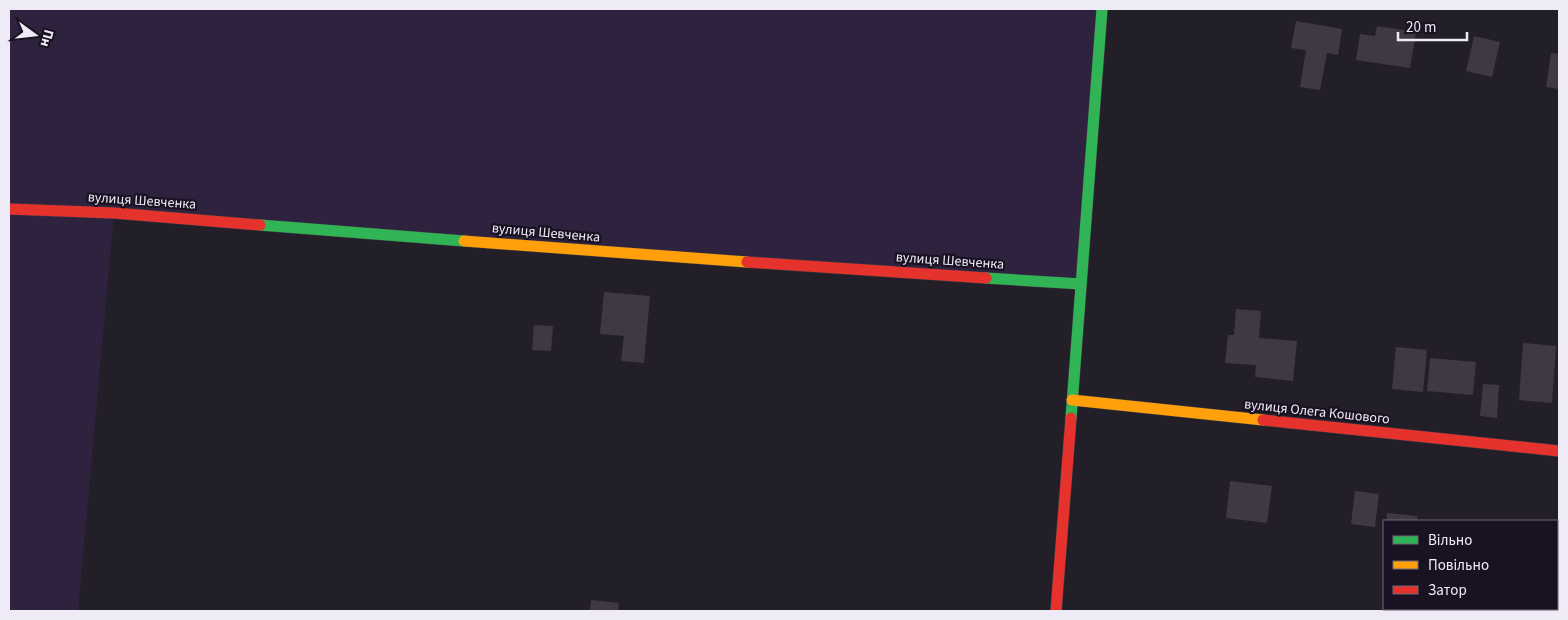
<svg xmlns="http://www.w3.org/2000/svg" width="1568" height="620" font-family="'Source Sans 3',sans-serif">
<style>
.green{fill:#2e223e}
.building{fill:#3f3945}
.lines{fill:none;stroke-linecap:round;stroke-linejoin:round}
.fast-casing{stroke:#3e3b42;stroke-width:12}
.slow-casing{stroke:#3e3b42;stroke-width:12}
.jam-casing{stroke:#3e3b42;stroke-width:12}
.fast{stroke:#30b455;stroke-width:11}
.slow{stroke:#ff9f0a;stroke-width:11}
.jam{stroke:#e5322d;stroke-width:11}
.labels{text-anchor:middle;stroke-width:4.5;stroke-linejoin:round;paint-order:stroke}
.street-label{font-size:14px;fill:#eeeaf6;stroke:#191223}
</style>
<rect width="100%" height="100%" fill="#231f28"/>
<polygon class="green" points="9,9 1102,9 1081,284 114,213 78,611 9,611"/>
<g class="building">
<polygon points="1296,21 1342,29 1338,55 1327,53 1320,90 1300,87 1306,50 1291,48"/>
<polygon points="1377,26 1416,32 1410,68 1356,60 1360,34 1375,36"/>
<polygon points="1474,36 1500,42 1492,77 1466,71"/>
<polygon points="1551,53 1559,54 1559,89 1546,87"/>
<polygon points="604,292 650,296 644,363 621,361 624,336 600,334"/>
<polygon points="1236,309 1261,311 1259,338 1297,341 1293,381 1255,377 1256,365 1225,363 1228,335 1234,335"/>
<polygon points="534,325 553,326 551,351 532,350"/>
<polygon points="1523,343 1556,346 1552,403 1519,400"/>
<polygon points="1396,347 1427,350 1423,392 1392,389"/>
<polygon points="1430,358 1476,362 1473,395 1427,391"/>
<polygon points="1483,384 1499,385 1497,418 1480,416"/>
<polygon points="1230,481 1272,486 1267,523 1226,518"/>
<polygon points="1355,491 1379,494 1375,527 1351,524"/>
<polygon points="1387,513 1417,516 1417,521 1386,521"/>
<polygon points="591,600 619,603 618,611 590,611"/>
</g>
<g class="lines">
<defs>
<g id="fast">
<polyline points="260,225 464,241"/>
<polyline points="986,278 1081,284"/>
<polyline points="1071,418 1102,9"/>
</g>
<g id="slow">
<polyline points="464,241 747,262"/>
<polyline points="1072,400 1263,420"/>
</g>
<g id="jam">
<polyline points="9,209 114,213 260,225"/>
<polyline points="747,262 986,278"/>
<polyline points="1263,420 1559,451"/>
<polyline points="1056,611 1071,418"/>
</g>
</defs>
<use href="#fast" class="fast-casing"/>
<use href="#slow" class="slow-casing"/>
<use href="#jam" class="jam-casing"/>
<use href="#fast" class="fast"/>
<use href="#slow" class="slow"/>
<use href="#jam" class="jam"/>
</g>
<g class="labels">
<g class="street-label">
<text transform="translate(142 200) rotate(4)" y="5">вулиця Шевченка</text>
<text transform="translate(546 232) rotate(5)" y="5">вулиця Шевченка</text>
<text transform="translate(950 260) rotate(4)" y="5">вулиця Шевченка</text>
<text transform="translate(1317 411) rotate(6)" y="5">вулиця Олега Кошового</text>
</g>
</g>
<rect width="1568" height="620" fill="none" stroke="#eeeaf6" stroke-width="20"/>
<rect x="1383" y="520" width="175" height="90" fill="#191223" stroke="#6e6877"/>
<rect x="1393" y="536" width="25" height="8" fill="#30b455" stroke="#6e6877"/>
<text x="1428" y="545" font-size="15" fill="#eeeaf6">Вільно</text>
<rect x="1393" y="561" width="25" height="8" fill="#ff9f0a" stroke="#6e6877"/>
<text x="1428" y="570" font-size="15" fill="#eeeaf6">Повільно</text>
<rect x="1393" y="586" width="25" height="8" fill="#e5322d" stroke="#6e6877"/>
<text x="1428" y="595" font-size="15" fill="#eeeaf6">Затор</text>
<g transform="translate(35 35) rotate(105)" stroke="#191223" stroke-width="4" paint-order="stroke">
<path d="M0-4L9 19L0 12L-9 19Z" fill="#eeeaf6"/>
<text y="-8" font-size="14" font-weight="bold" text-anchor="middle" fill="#eeeaf6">Пн</text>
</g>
<path d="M1398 32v8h69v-8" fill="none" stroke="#eeeaf6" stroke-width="2.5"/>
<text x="1406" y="32" font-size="15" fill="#eeeaf6" stroke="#191223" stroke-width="4" paint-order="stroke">20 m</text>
</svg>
